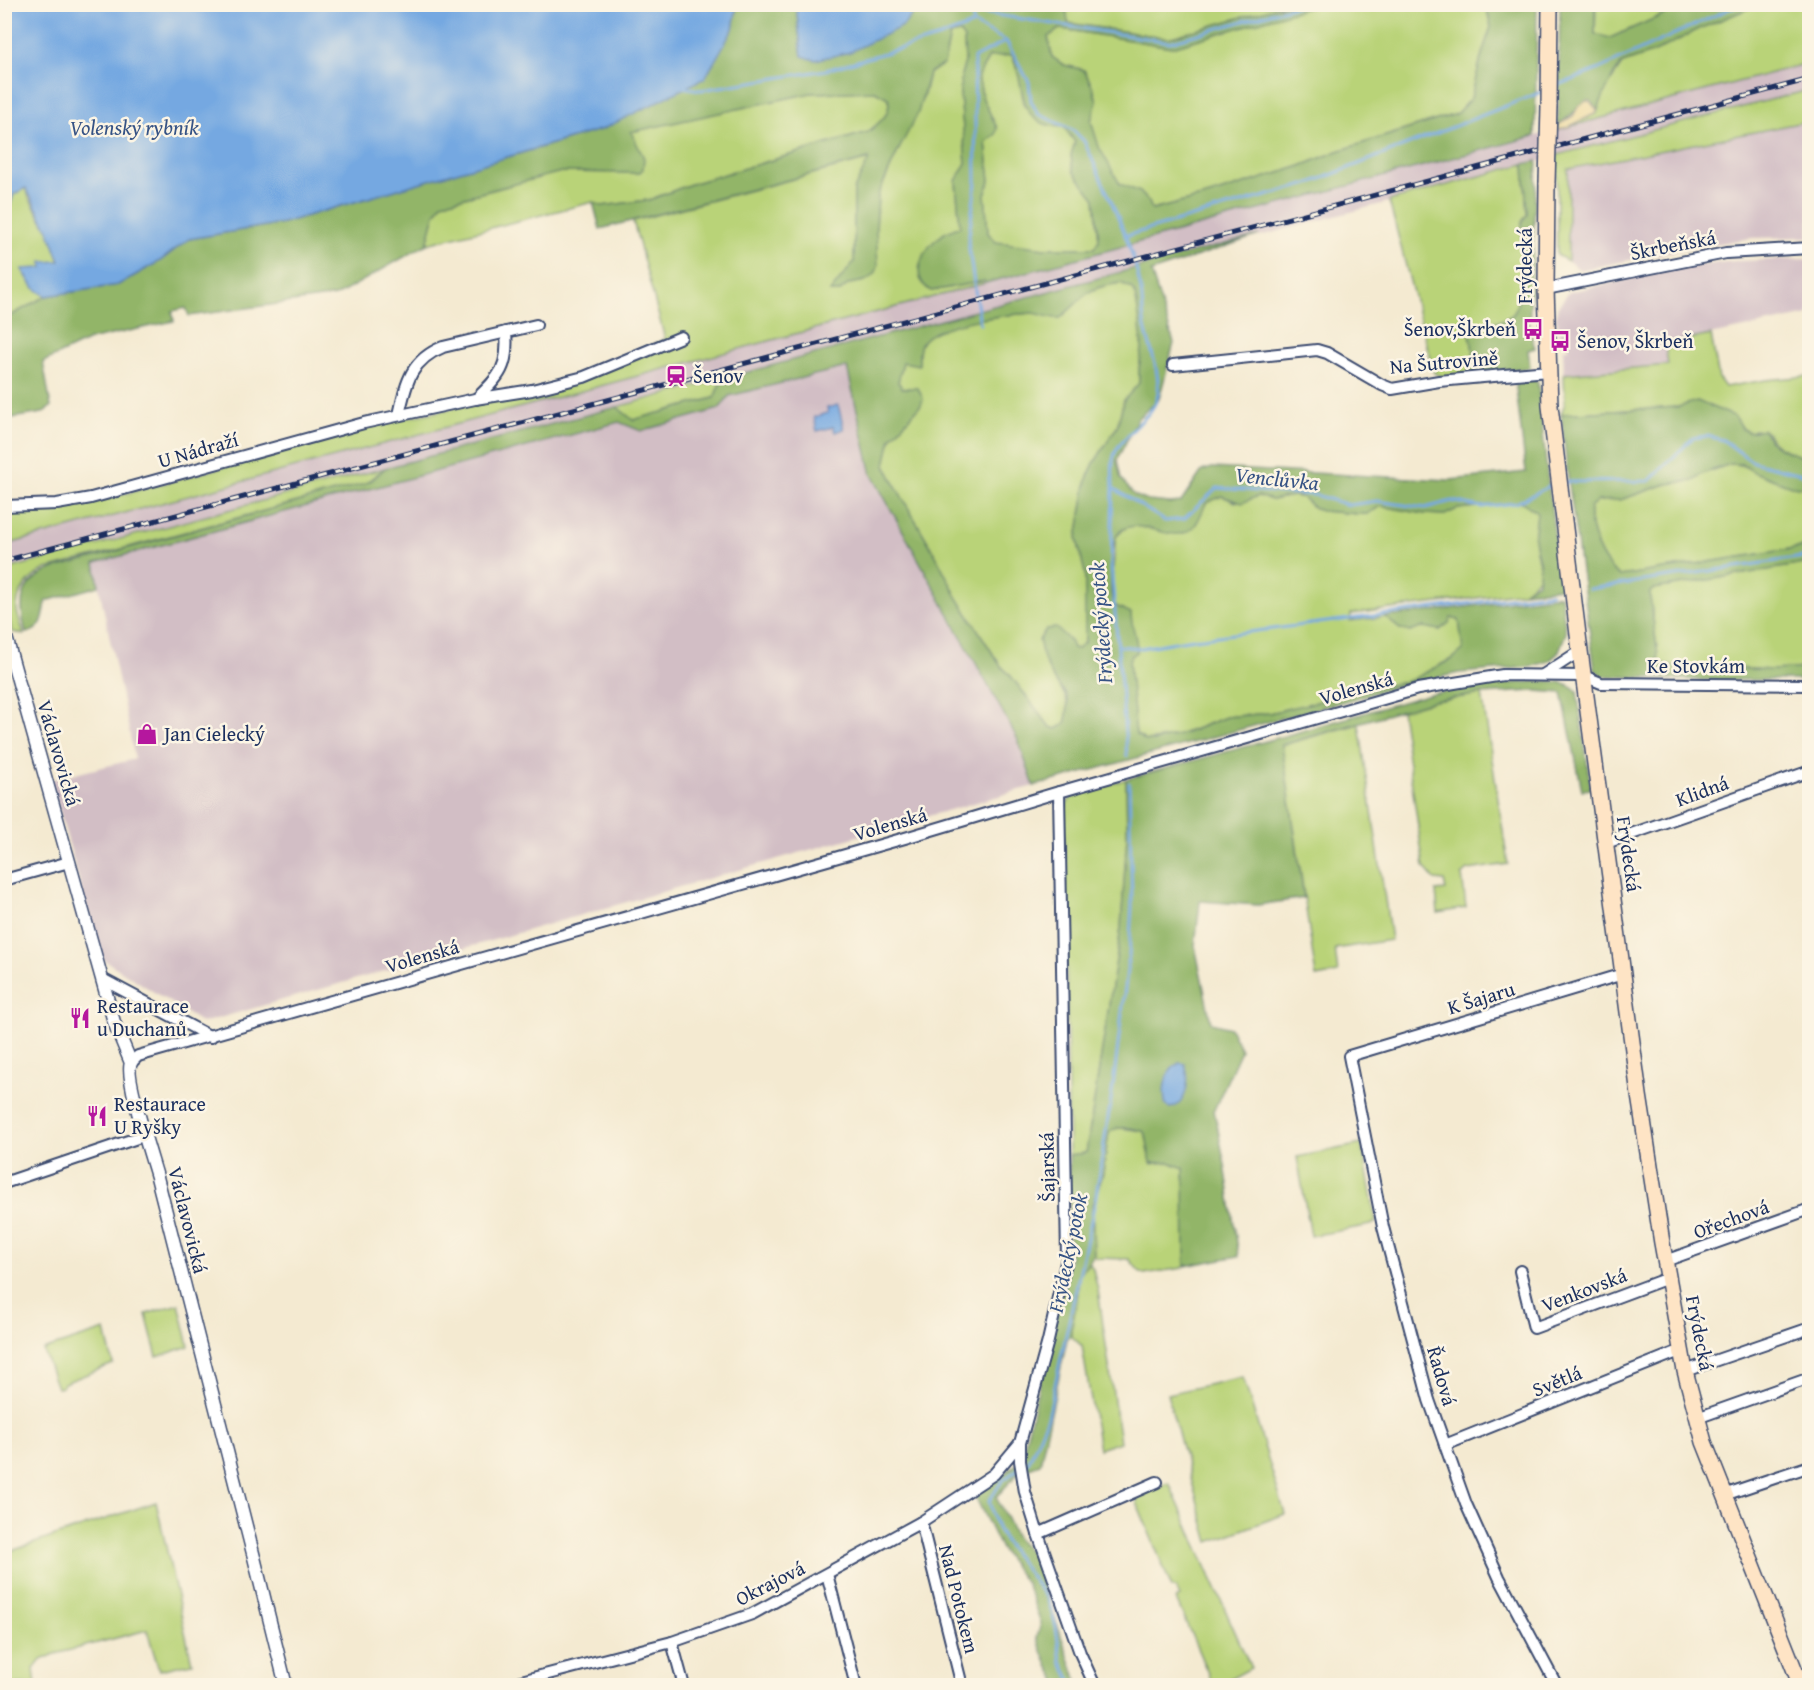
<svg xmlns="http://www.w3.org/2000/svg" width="1814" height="1690" font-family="'Gentium Book Plus',serif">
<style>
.industrial{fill:#d2bec5}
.green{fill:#b9d378;stroke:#6a816b;stroke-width:1.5}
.forest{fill:#92b568;stroke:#567263;stroke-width:1.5;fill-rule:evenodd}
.sand{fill:#eeda9e;stroke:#84847e;stroke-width:1.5}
.water{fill:#75a8e1;stroke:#486ca0;stroke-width:1.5}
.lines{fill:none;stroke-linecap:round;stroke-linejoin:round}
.stream{stroke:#75a8e1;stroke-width:3}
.minor-casing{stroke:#3c4b6f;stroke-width:14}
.tertiary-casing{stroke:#3c4b6f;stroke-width:15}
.secondary-casing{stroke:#3c4b6f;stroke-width:18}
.minor{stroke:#fff;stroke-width:10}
.tertiary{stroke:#fff;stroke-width:12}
.secondary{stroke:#fee4c5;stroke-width:15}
.rail-casing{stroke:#1b2f5e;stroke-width:5}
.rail{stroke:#fcf5e5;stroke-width:3;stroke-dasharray:9;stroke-linecap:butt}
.secondary-bridge-casing{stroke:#3c4b6f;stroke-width:18;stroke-linecap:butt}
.secondary-bridge{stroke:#fee4c5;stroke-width:15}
.labels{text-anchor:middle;stroke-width:5;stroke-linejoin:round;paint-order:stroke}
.street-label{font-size:20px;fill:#1b2f5e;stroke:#fcf5e5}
.poi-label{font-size:20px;fill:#1b2f5e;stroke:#fcf5e5;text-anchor:start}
.water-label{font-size:21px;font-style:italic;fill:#365385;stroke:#fcf5e5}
</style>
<rect width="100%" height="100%" fill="#fcf5e5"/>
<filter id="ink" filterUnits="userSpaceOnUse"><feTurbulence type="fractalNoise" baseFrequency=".0167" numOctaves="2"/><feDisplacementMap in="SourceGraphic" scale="12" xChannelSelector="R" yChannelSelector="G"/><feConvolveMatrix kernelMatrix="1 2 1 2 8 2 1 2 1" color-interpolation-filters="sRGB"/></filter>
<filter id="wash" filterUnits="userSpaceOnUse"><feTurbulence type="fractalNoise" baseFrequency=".008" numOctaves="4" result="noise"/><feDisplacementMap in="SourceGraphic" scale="24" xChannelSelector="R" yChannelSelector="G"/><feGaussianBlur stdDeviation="1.35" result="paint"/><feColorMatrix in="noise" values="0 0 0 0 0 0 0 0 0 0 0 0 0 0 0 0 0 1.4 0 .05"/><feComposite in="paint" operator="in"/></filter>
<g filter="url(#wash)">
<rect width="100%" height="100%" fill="#f4ead1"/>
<g class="industrial">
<polygon points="1809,63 1809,90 5,570 4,545"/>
<polygon points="1809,121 1809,237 1752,238 1696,247 1580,270 1568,261 1568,169"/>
<polygon points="1809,259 1809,315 1665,344 1668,365 1564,374 1563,349 1568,349 1567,339 1562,339 1556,317 1559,305 1569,292 1678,268 1735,261"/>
<polygon points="847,367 872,475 1018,740 1034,786 202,1023 101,958 51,780 135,759 94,563 619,422 641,431 719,409 729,396"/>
</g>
<g class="green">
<path d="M1317 4 1486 5 1491 27 1482 54 1471 98 1456 114 1338 151 1301 166 1210 195 1152 210C1143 185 1128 194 1118 181 1108 168 1093 139 1091 122 1091 117 1094 110 1096 105 1098 93 1089 80 1084 70L1064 65 1052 57 1048 37 1060 29 1068 30 1172 47Z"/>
<polygon points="1066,5 1285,5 1168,38 1067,23"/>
<polygon points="1596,5 1693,5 1674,10 1610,38 1595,35"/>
<polygon points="1757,5 1809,5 1809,63 1568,127 1597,113 1605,90 1623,63 1657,51 1699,29"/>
<polygon points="960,33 964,39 965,62 961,75 960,93 966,163 956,182 960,226 943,234 932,291 985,281 986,283 5,545 5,510 84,505 319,441 355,428 555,388 665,339 633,221 870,159 854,190 854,262 831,292 839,292 849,284 865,281 876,229 878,195 924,95 929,73 944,64 950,35"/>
<polygon points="1012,55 1020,80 1024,106 1064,127 1075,142 1071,155 1073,171 1095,199 1099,240 1094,248 1045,248 996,243 988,233 985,194 990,181 986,142 997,128 983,99 978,76 989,57"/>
<polygon points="1809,90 1809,121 1568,169 1568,261 1557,255 1557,155"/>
<path d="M875 91 888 98C892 114 880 122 868 132L691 184 649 200 602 206 593 202 427 244 435 214 442 203 561 172 639 173 636 141 630 132 811 93Z"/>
<path d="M1524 164 1527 215 1522 222C1521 240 1523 302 1513 314 1506 321 1479 326 1469 329L1477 372 1443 377 1434 373 1389 201Z"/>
<polygon points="26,188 29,198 49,232 60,262 42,263 44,268 22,270 34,288 46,296 5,319 4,282 10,285 10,270 5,270 5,212 9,208 14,194"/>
<path d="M1121 283 1131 288 1135 293 1140 323 1142 350 1139 368V384L1124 400 1117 427 1094 463 1087 479 1077 539 1085 573 1086 635 1082 646 1077 649 1072 648 1058 685C1069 698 1069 708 1065 724L1057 729 1050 727 1010 675 1000 665 957 597 935 554 899 492 885 464 891 438 913 414 918 389 902 388 898 382 903 362 919 364C919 357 918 348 922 342 936 322 1010 314 1033 313 1044 314 1048 319 1060 318 1087 296 1083 288 1121 283Z"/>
<path d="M1711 335 1719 379 1725 387 1766 380 1809 376V460C1796 453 1772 449 1768 433L1756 429 1750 432 1742 429 1734 416 1697 401 1678 407 1561 414 1565 403 1564 374 1668 365 1665 344Z"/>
<polygon points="722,379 714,398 633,420 617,407"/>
<path d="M1730 464C1745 464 1745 468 1757 473 1774 480 1791 487 1809 488V546L1620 576C1601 564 1588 530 1590 508L1598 501 1620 500 1667 484 1691 481 1702 474Z"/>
<path d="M385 468 364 484 46 569C31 576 16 592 17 610 18 618 22 626 24 634L12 632 5 603 4 570Z"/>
<path d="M1222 496 1235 502 1258 496 1272 500 1292 496 1302 497 1315 509 1322 511 1359 514H1367L1381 506 1425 514 1444 515 1457 509 1522 502 1537 512C1537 522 1534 531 1535 541 1536 571 1552 569 1523 592L1351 614 1350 621 1385 617 1400 629 1410 632 1424 627 1440 630 1451 618 1459 620 1463 650 1457 656 1411 680 1269 713 1226 717 1173 737 1146 741 1136 734C1134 716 1124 670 1131 656L1123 609 1117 608 1112 601 1111 592 1116 537 1125 528 1132 525 1195 526 1206 503Z"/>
<polygon points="1809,563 1809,668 1773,670 1662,665 1659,663 1650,597 1650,592 1654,589"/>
<polygon points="1482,694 1508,864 1468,870 1462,875 1466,908 1438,913 1436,891 1446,890 1444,881 1435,880 1424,867 1401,710 1434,701"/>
<polygon points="1359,724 1391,940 1335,949 1338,973 1316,977 1282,745"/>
<polygon points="1126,779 1127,836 1121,928 1086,1153 1069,1155 1064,810 1067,803 1072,797"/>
<polygon points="1120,1128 1143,1131 1146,1135 1152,1164 1169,1162 1184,1168 1186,1255 1185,1266 1183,1268 1144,1274 1139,1271 1129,1259 1097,1258 1094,1255 1092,1205 1103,1173 1109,1132 1113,1129"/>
<polygon points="1362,1144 1376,1222 1371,1225 1311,1236 1297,1157"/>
<polygon points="1089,1262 1093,1269 1098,1290 1120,1442 1099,1449 1082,1346 1071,1336 1071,1329 1077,1301 1079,1276"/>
<polygon points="179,1304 189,1346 157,1357 146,1314"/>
<polygon points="105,1330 113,1364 64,1383 62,1387 57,1388 43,1350"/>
<polygon points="1243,1377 1285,1514 1209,1542 1167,1394"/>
<polygon points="1169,1483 1251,1668 1219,1685 1213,1685 1176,1599 1180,1597 1176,1588 1172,1588 1137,1503 1137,1496"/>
<polygon points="156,1502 192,1663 159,1670 147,1630 55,1654 41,1660 34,1669 36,1685 5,1685 5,1553"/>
</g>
<g class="forest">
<path d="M737 5H796L802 56 903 26 919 5H1066L1068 23 1168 38 1285 5H1317L1172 47 1068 30 1059 29 1048 37 1052 57 1064 65 1084 70 1093 88 1097 102 1091 121 1099 147 1120 184 1140 192 1149 202 1152 210 1210 195 1301 166 1338 151 1456 114 1471 98 1482 54 1491 27 1486 5H1537L1535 136 986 283 984 281 931 291C907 276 924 247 943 234 948 231 954 229 960 226L956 181 966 163 960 93 961 75 965 62 964 39 960 33 950 34 944 64 929 73 918 113 898 151 878 195 876 229 878 267 875 274 865 281 849 284 839 292H830L854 262V190L869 159 600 229 593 202 602 206 649 200 691 184 868 132C880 122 892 114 888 98L875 91 811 93 631 132 644 158 643 169 639 173 561 172 442 203 435 214 427 244 336 296 189 316 186 308 172 311 174 321 89 340 43 362 51 407 42 413 5 419V319L46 296 118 285 160 261 189 239 283 223 603 129 733 29ZM1012 55C1028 88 1013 126 1064 127L1075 142 1071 155 1073 171 1095 199 1099 240 1094 248H1045L996 242 988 233 985 194 990 181 986 142 996 134 997 128 983 99 978 76 989 57Z"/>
<path d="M1560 5H1595V34L1610 38 1674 10 1693 5H1757L1699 29 1657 51 1623 63 1614 74 1597 110 1590 102C1577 107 1570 117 1558 125Z"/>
<path d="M1537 161 1529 329 1535 348 1528 350 1530 368 1477 372 1469 329 1473 326C1484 323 1506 322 1513 314 1523 302 1521 240 1522 222L1527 215 1524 164Z"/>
<path d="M1259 235 1151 272 1174 343 1159 399 1138 418 1117 460 1121 479 1134 495 1148 501 1170 503 1181 502 1202 471 1212 468 1450 480 1526 472 1515 380 1532 378 1538 383 1546 464 1561 588 1523 592 1538 582 1540 565 1534 540 1537 512 1522 502 1457 509 1445 515 1425 514 1381 506 1367 514H1359L1322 511 1315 509 1302 497 1292 496 1272 500 1258 496 1242 503 1222 496 1206 503C1203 510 1200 518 1196 524 1176 553 1132 507 1116 537 1111 547 1111 579 1111 592 1113 609 1117 606 1131 613 1131 627 1138 638 1137 652L1131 656 1129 661 1136 734 1146 741H1155L1186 733 1226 717 1269 713 1411 680 1452 659 1463 650 1459 620 1451 618 1449 623 1440 630 1424 627 1410 632 1400 629 1385 617 1561 595 1566 633 1558 653 1549 661 1530 667 1459 673 1407 684 1034 786 1018 740 872 475 847 367 729 396 719 409 641 431 619 422 95 563 99 586 46 601C44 616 43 630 26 633 17 600 20 581 55 568L364 484 372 480 385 468 617 407 633 420 714 398 722 379ZM1121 283 1131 288 1135 293 1140 323 1142 350 1139 368V383L1124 400 1117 427 1094 463 1087 479 1077 539 1085 573V642L1077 649 1073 648 1070 641 1056 628 1046 629 1039 640C1042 656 1048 671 1057 684 1060 688 1065 691 1066 695 1070 704 1067 715 1065 724L1057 729 1050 727 1010 675 1000 665 957 597 935 554 899 492 885 465 891 438 921 405 923 399 918 388H902L898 382 903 362 919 365C919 357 918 348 922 342 936 322 1010 314 1033 313 1044 314 1048 319 1060 318 1087 296 1083 288 1121 283Z"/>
<path d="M1697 401 1734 416 1742 429 1750 432 1763 429C1768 433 1767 437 1771 442 1780 451 1798 454 1809 460V488L1791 486 1754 472 1742 464H1730L1702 474 1691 481 1666 484 1620 500 1598 501 1590 508C1588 530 1601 564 1620 576L1809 546V563L1654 589 1650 592V597L1659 663 1662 665 1773 670 1809 668V680H1705L1602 676 1595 670 1568 477 1561 414 1678 407Z"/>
<path d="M1541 681C1555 681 1567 681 1577 691L1591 789 1582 790 1562 693 1534 691 1482 694 1434 701 1282 745 1304 898 1258 905 1200 901 1195 946 1211 1023 1230 1028 1241 1050 1214 1110 1225 1165 1239 1256 1185 1266 1184 1168 1169 1162 1151 1163 1146 1135 1143 1131C1133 1128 1118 1125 1109 1132L1103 1173 1092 1205 1094 1255 1079 1276 1077 1301 1071 1329V1336L1067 1339 1040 1464 1026 1469 1024 1460 1025 1443 1070 1257 1069 1155 1086 1153 1121 928 1127 836 1126 779 1281 737 1430 694 1486 685Z"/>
<polygon points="1017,1464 1020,1471 996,1497 1017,1539 1032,1554 1076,1678 1080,1685 1059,1685 1048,1666 1037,1638 1041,1623 1026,1583 1001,1549 975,1496"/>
</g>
<polygon class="sand" points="1586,101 1590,101 1597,110 1597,113 1568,127 1557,130 1558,125 1573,116 1578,107"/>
<g class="water">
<polygon points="5,4 737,4 737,5 733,29 705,78 603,129 283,223 189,239 160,261 118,285 46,296 34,288 22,269 43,268 42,262 60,261 49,232 26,188 14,194 9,208 5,212"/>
<polygon points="796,5 796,4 919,5 903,26 850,52 815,60 802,56"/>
<polygon points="838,405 844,429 835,432 833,427 817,431 814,417 828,413 827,408"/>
<path d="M1179 1063 1185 1064C1190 1078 1188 1105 1170 1108L1166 1106C1162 1090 1164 1072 1179 1063Z"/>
</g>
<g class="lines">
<g class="stream">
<polyline points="938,4 947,7 952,4"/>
<path d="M973 4 971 11 974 24 1006 41 1029 82 1031 101 1038 114 1073 130 1084 141C1104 187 1130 235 1140 285 1143 297 1142 310 1144 322 1148 345 1160 369 1158 393 1156 417 1121 433 1114 456 1111 465 1113 478 1113 488L1165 521 1184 519 1217 488 1315 495 1349 505 1377 501 1425 508 1452 501 1481 507 1516 503 1556 483"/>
<polyline points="971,11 1170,42 1303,4"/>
<polyline points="1556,86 1597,70 1740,4"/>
<polyline points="682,87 701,90 826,70 940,37 974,24"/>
<polyline points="1125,236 1308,184 1544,91"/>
<polyline points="980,324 968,242 976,182 974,58 1006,41"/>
<polyline points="1565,482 1649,481 1693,438 1707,436 1723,440 1753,462 1810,476"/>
<polyline points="1113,489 1111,565 1127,756"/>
<polyline points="1589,589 1810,556"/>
<polyline points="1118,646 1141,648 1187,640 1551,593"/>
<polyline points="1074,1686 1061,1661 1056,1627 1048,1600 1006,1543 997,1528 989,1501 1002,1481 1029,1461 1048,1417 1095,1202 1113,1086 1129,955 1132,905 1129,783"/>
</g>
</g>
</g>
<g filter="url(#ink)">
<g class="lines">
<defs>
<g id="minor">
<polyline points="1546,289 1726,253 1810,248"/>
<polyline points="1173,365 1317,350 1327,353 1382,385 1392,389 1439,381 1548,371"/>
<path d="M476 399C500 376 509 367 506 332"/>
<path d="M399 415C406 384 410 360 443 347L536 325"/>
<polyline points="4,506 57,504 91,498 364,423 475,399 532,390 584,377 681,337"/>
<polyline points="1543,675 1580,651"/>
<polyline points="1059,792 1067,1258 1048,1341 1020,1443 1020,1461 1025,1492 1038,1534 1080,1653 1095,1686"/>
<polyline points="1606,843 1810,771"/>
<polyline points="4,880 69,862"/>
<polyline points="102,979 211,1037"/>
<polyline points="131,1063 138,1056 905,838 1059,792 1418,689 1503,675 1584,676 1601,683 1810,685"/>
<polyline points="4,1183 146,1135"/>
<polyline points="1665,1261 1810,1209"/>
<polyline points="1520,1271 1534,1328 1668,1278"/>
<polyline points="1685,1371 1810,1328"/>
<polyline points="1697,1418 1810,1378"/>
<polyline points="1445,1445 1682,1350"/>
<polyline points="1724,1495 1810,1466"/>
<polyline points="921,1522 962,1686"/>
<polyline points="1038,1534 1157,1482"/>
<polyline points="827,1574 856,1686"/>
<polyline points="672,1642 684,1686"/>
<polyline points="502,1686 672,1642 752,1614 921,1522 994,1474 1020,1443"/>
<polyline points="1557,1686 1499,1577 1466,1504 1429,1400 1383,1227 1349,1056 1623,974"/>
</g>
<path id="tertiary" d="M4 630 114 1022 131 1063C124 1075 152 1159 157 1177 201 1346 244 1516 286 1686"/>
<g id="secondary">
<polyline points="1549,106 1550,4"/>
<polyline points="1547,183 1546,289 1550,406 1580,651 1639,1095 1662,1243 1685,1371 1704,1442 1801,1686"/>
</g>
</defs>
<use href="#minor" class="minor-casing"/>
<use href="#tertiary" class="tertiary-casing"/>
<use href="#secondary" class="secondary-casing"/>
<use href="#minor" class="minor"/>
<use href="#tertiary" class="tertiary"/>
<use href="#secondary" class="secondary"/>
<defs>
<polyline id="rail" points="4,561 1810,79"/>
</defs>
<use href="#rail" class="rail-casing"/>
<use href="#rail" class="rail"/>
<defs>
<polyline id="secondary-bridge" points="1547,183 1549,106"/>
</defs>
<use href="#secondary-bridge" class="secondary-bridge-casing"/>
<use href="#secondary-bridge" class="secondary-bridge"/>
</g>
</g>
<defs>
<symbol id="bus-bare" viewBox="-9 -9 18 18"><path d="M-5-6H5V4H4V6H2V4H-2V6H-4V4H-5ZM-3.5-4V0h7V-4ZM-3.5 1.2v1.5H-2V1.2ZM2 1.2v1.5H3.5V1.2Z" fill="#b5179e" stroke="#fcf5e5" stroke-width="2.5" paint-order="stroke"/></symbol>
<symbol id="station-bare" viewBox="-9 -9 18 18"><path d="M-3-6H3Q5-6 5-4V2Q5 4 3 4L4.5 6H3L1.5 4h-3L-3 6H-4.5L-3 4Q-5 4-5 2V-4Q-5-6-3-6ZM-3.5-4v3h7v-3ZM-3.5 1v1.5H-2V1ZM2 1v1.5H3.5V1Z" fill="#b5179e" stroke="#fcf5e5" stroke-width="2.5" paint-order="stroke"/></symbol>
<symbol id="shop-bare" viewBox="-9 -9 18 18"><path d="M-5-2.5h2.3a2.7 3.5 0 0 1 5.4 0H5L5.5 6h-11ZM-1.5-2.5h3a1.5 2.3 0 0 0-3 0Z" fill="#b5179e" stroke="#fcf5e5" stroke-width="2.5" paint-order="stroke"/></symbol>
<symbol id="restaurant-bare" viewBox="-9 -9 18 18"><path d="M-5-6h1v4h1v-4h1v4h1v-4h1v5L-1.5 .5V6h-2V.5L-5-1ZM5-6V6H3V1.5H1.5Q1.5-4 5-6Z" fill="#b5179e" stroke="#fcf5e5" stroke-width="2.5" paint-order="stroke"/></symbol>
</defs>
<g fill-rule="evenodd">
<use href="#bus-bare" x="1518" y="314" width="30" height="30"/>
<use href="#bus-bare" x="1545" y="326" width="30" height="30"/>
<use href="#station-bare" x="661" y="361" width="30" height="30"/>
<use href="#shop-bare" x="132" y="719" width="30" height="30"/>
<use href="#restaurant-bare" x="65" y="1003" width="30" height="30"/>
<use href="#restaurant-bare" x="82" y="1101" width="30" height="30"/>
</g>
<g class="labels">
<g class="street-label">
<text transform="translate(1673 245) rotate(-11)" y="7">Škrbeňská</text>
<text transform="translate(1525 266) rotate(-90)" y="7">Frýdecká</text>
<text transform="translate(1444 362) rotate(-5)" y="7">Na Šutrovině</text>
<text transform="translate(198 450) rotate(-16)" y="7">U Nádraží</text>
<text x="1696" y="673">Ke Stovkám</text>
<text transform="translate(1356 688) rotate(-16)" y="7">Volenská</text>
<text transform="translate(59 753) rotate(74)" y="7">Václavovická</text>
<text transform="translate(1702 791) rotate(-20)" y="7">Klidná</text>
<text transform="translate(890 824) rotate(-16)" y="7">Volenská</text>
<text transform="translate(1629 854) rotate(82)" y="7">Frýdecká</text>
<text transform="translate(422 956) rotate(-16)" y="7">Volenská</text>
<text transform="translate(1481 998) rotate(-17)" y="7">K Šajaru</text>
<text transform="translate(1047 1167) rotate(-91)" y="7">Šajarská</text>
<text transform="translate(1731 1219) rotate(-20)" y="7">Ořechová</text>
<text transform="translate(188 1220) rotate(76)" y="7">Václavovická</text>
<text transform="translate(1584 1290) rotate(-21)" y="7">Venkovská</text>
<text transform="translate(1700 1333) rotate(79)" y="7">Frýdecká</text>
<text transform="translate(1442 1376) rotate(74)" y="7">Řadová</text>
<text transform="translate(1557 1381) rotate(-22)" y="7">Světlá</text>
<text transform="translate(770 1583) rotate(-27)" y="7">Okrajová</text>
<text transform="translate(959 1599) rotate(76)" y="7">Nad Potokem</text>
</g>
<g class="poi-label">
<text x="1516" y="336" text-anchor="end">Šenov,Škrbeň</text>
<text x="1577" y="348">Šenov, Škrbeň</text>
<text x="693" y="383">Šenov</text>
<text x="164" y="741">Jan Cielecký</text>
<text x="97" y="1013">Restaurace<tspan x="97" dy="23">u Duchanů</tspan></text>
<text x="114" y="1111">Restaurace<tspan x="114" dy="23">U Ryšky</tspan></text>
</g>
<g class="water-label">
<text x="134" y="135">Volenský rybník</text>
<text transform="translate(1277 479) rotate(6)" y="7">Venclůvka</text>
<text transform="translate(1101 623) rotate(-94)" y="7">Frýdecký potok</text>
<text transform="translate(1068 1253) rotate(-78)" y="7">Frýdecký potok</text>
</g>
</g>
<rect width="1814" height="1690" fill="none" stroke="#fcf5e5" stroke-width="24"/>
</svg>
